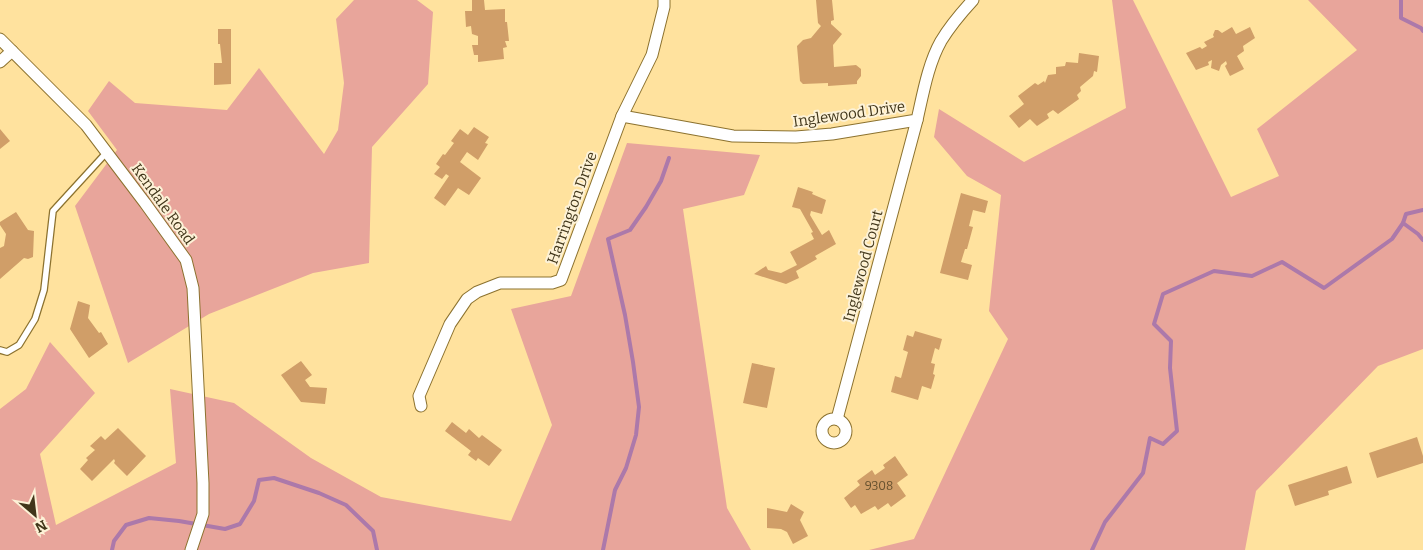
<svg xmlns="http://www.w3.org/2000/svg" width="1423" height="550" font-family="Bitter,serif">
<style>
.green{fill:#e8a59b}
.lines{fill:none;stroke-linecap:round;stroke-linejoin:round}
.stream{stroke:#ac79aa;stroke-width:4}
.building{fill:#d09e68}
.service-casing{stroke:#8c722f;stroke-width:8}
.minor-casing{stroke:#8c722f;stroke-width:13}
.service{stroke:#fff;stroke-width:5.5}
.minor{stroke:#fff;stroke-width:11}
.labels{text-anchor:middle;stroke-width:4;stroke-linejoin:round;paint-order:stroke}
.number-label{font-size:12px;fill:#65502e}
.street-label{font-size:15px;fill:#41361a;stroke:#fdf2d7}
</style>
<rect width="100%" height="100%" fill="#ffe29e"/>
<g class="green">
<polygon points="354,0 417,0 433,12 428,84 372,147 369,263 313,273 209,314 128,363 75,206 117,150 88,111 109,81 135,103 227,110 259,68 324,154 338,130 344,83 336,19"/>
<polygon points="1112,0 1133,0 1231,197 1279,176 1257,129 1357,50 1308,0 1423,0 1423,349 1378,366 1256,491 1245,550 869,550 914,539 1008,339 989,311 1001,195 967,176 934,137 939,109 1024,162 1126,108"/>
<polygon points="627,143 760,155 744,195 683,209 727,508 751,550 0,550 0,409 26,389 50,342 95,393 40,454 56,525 176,463 170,389 234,403 311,458 381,497 511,521 552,425 511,309 571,296"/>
</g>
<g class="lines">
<g class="stream">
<polyline points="1401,0 1401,18 1421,28 1423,31"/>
<polyline points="1403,223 1406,214 1423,210"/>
<polyline points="112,550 114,541 126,525 149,518 179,521 225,529 240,524 254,501 259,480 274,478 319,493 346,505 373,531 377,550"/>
<polyline points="603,550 615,490 626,468 636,435 639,407 633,362 625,315 608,239 630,230 646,207 661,181 669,158"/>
<polyline points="1092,550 1105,522 1143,473 1150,438 1163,444 1177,431 1170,368 1171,341 1154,324 1163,294 1214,271 1252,276 1282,262 1324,288 1392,239 1403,223 1418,234 1423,240"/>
</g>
</g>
<g class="building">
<polygon points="472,0 484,0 485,10 505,9 505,22 507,22 509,41 505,41 507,47 503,48 504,59 478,62 478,55 474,55 472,45 478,45 478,36 472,34 471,26 466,27 465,11 472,11"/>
<polygon points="816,0 832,0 834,20 831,21 831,24 842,34 833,45 834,67 856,65 861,69 861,76 857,81 857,84 828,86 828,83 803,84 800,81 797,46 803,40 811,38 821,26 818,23"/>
<polygon points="1232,27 1236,34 1250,27 1255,38 1243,46 1244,51 1237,56 1244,69 1230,76 1225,66 1227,64 1226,61 1221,65 1219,71 1211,68 1212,60 1208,62 1209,65 1196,70 1186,53 1200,47 1202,49 1207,46 1204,42 1214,37 1213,35 1215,30 1218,30 1222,33"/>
<polygon points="218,29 231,29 231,84 214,85 214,63 222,63 220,44 218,44"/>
<polygon points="1079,53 1099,56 1097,72 1094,71 1093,76 1080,87 1081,91 1077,95 1079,99 1058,114 1053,110 1047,114 1049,118 1037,126 1030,119 1019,128 1009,116 1024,104 1018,96 1035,83 1038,85 1044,81 1045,83 1048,75 1056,74 1056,67 1065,66 1066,62 1078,63"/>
<polygon points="474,127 489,137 485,143 488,144 478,160 467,152 460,162 481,178 469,195 458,188 445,206 434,198 449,176 446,174 442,179 434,174 440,167 436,164 443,154 445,155 454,143 451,141 460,129 468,135"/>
<polygon points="0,129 10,141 0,149"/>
<polygon points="798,187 813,192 812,194 826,200 822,214 811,211 810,215 822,235 829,230 836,244 815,256 817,259 796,271 799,278 786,284 754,274 766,266 768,270 781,273 797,265 790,252 814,239 811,233 813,232 800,209 792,207"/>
<polygon points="961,193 988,201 985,213 973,210 969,226 973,227 967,249 965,249 961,262 972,265 968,280 940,273"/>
<polygon points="16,212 28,230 34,231 33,257 28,259 24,258 0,279 0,248 4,246 6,234 0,225 0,222"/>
<polygon points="78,301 90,305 88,318 99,333 101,332 108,344 89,358 70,329"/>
<polygon points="915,331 942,339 939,350 935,348 931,363 935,364 933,374 935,375 931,389 922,386 918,400 891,392 895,376 901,378 908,352 903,350 907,335 913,337"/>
<polygon points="301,361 312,375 305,380 310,387 327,388 325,404 301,402 281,375"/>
<polygon points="752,363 775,368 767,408 743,403"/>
<polygon points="452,422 466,433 469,429 479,438 482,435 502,450 489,466 478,458 476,461 468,455 471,451 445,431"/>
<polygon points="118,428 146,456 127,476 114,463 115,461 114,459 92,481 80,469 88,460 86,458 95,450 90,446 101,436 105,440"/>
<polygon points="1417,437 1423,456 1423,463 1377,478 1369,453"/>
<polygon points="895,456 908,475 897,483 906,496 891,507 888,503 878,510 875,506 861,514 855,505 851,508 844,498 860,485 857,481 872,470 875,475 885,468 883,465"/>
<polygon points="1347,466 1352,483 1328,491 1329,495 1295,506 1288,485"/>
<polygon points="791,504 804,512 800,520 808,536 793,544 787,532 781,529 767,528 767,508 787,512"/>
</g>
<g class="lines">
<defs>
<polyline id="service" points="0,350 7,352 19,345 35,319 44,290 53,211 107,152"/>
<g id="minor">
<polyline points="0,39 86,125 145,203 186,260 193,288 203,483 203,514 191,550"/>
<polyline points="0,62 12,51"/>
<path d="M622 116 733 136 796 137 832 134 917 120C923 94 928 64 941 41 950 26 961 13 973 0"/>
<polyline points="421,406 419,396 450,324 467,299 477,292 500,283 552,283 561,280 622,116 652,55 664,7 664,0"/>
<circle cx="834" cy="431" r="12"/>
<polyline points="837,419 917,120"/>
</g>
</defs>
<use href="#service" class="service-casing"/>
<use href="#minor" class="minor-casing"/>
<use href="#service" class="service"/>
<use href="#minor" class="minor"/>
</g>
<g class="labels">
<g class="number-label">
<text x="879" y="490">9308</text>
</g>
<g class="street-label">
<text transform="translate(849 114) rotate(-8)" y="5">Inglewood Drive</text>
<text transform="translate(163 204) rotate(54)" y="5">Kendale Road</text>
<text transform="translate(572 208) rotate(-70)" y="5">Harrington Drive</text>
<text transform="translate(863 266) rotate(-75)" y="5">Inglewood Court</text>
</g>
</g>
<g transform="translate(35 515) rotate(152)" stroke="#fdf2d7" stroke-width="4" paint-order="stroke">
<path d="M0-4L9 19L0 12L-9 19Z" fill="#41361a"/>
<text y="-8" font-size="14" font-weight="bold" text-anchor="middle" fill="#41361a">N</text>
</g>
</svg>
